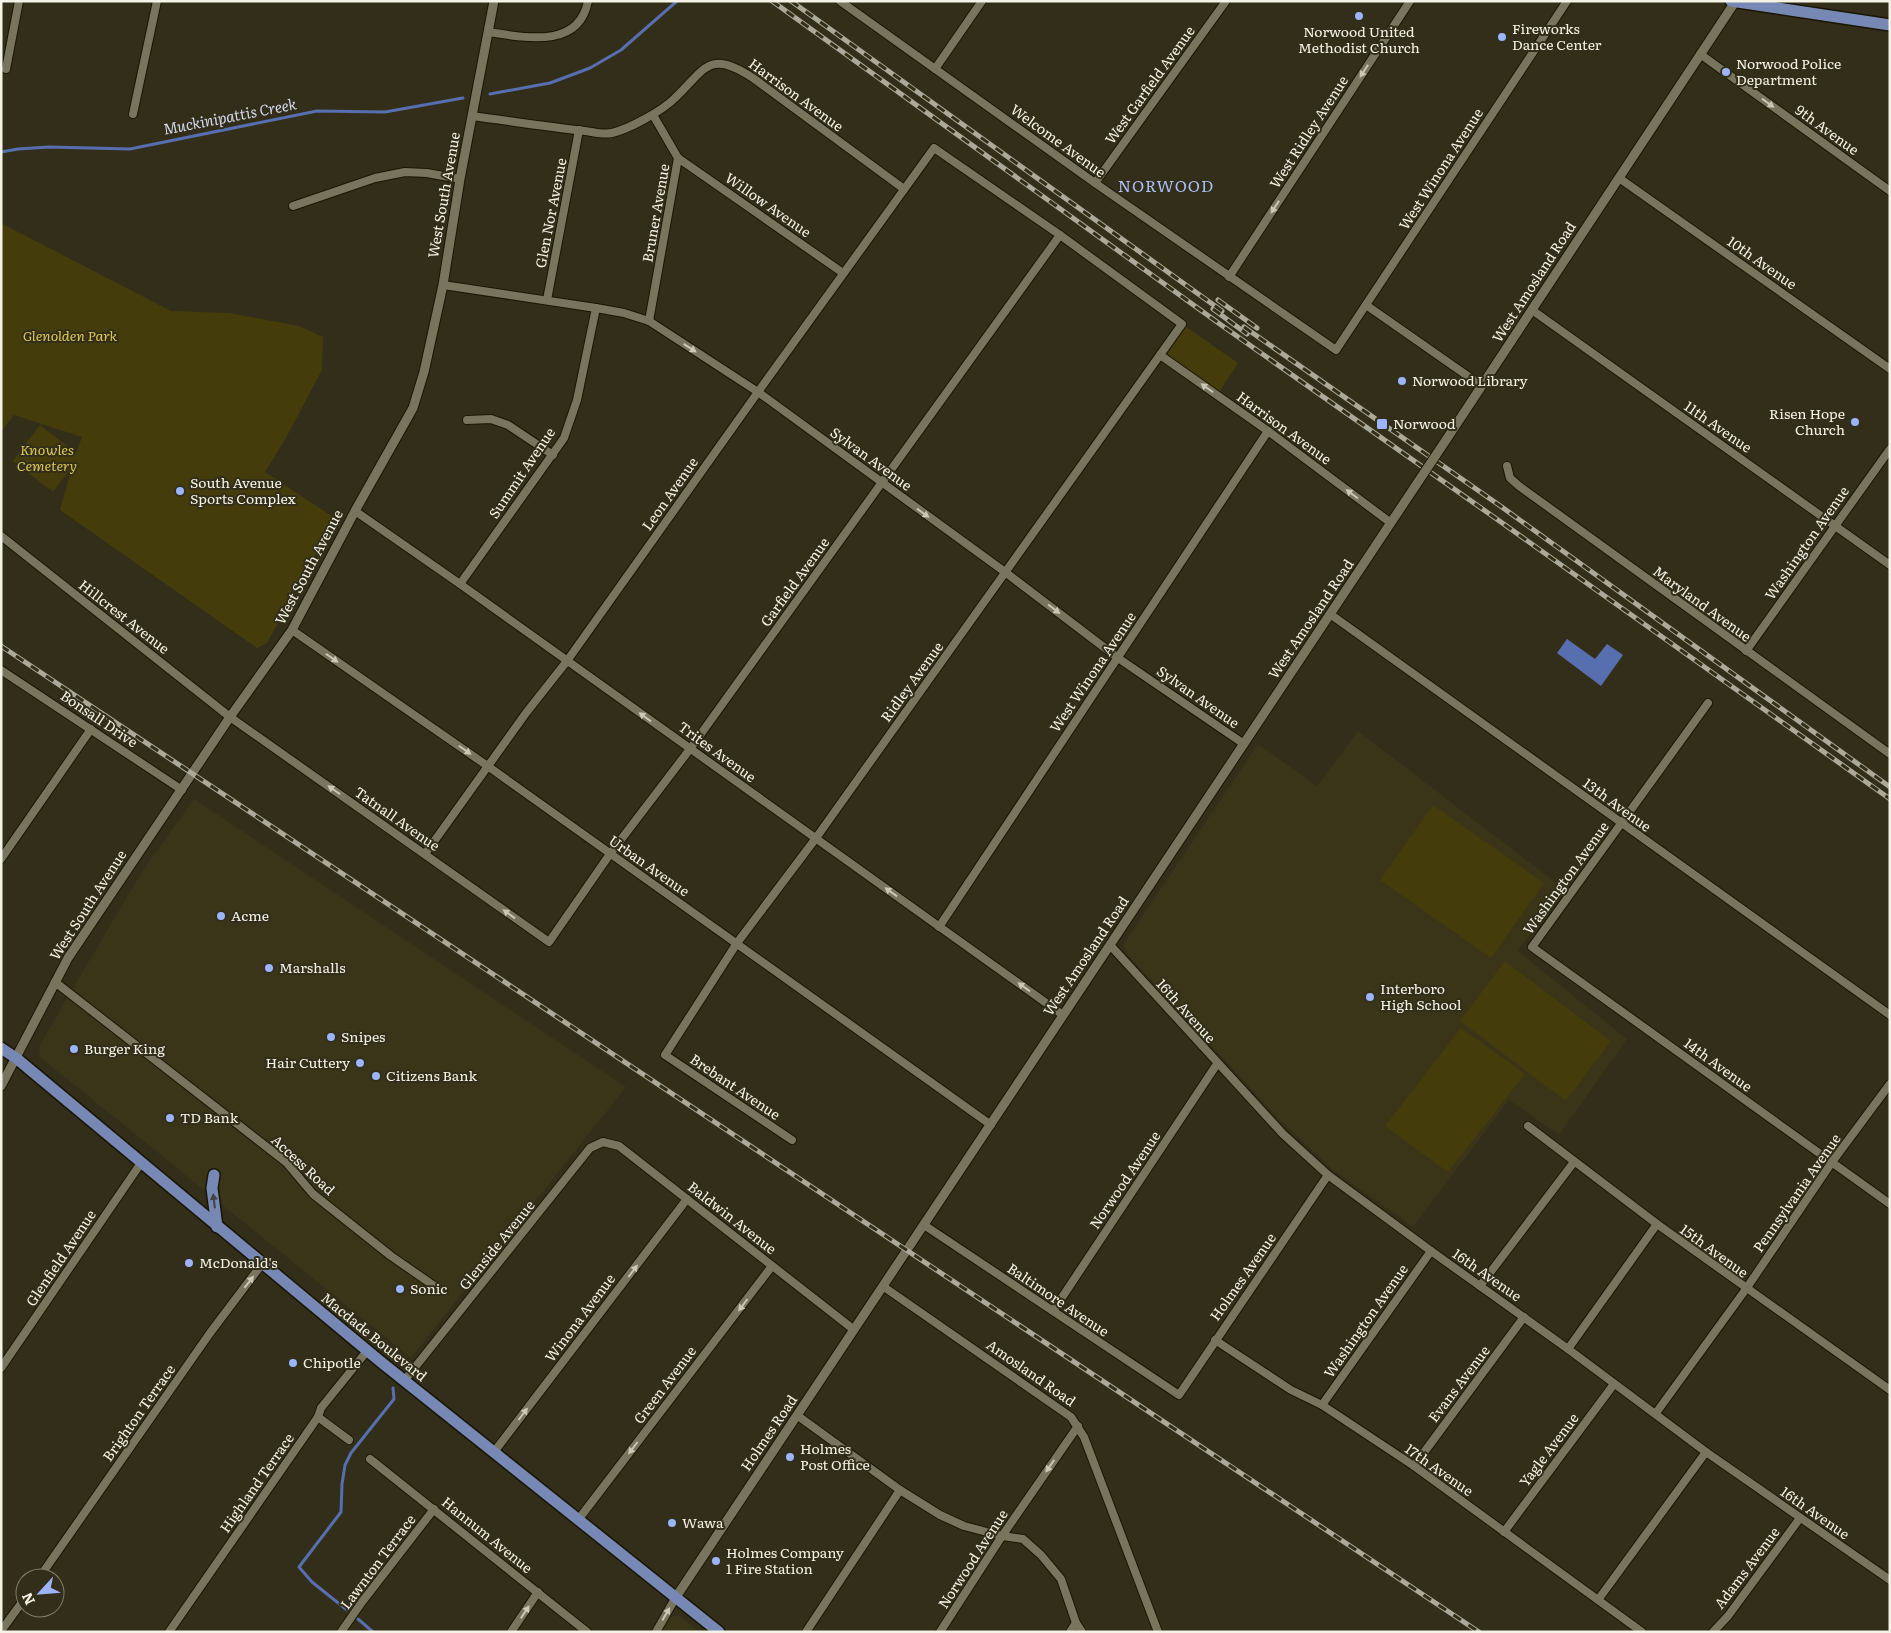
<svg xmlns="http://www.w3.org/2000/svg" width="1891" height="1633" font-family="Literata,serif">
<style>
.built{fill:#3a3419}
.green{fill:#453c0b}
.water{fill:#576eaf}
.lines{fill:none;stroke-linecap:round;stroke-linejoin:round}
.stream{stroke:#576eaf;stroke-width:3}
.minor-casing{stroke:#1a1604;stroke-width:10}
.tertiary-casing{stroke:#1a1604;stroke-width:11}
.primary-casing{stroke:#1a1604;stroke-width:14}
.minor{stroke:#79745e;stroke-width:8}
.tertiary{stroke:#79745e;stroke-width:9}
.primary{stroke:#7788b5;stroke-width:11}
.rail-casing{stroke:#aba999;stroke-width:5}
.rail{stroke:#322e1a;stroke-width:3;stroke-dasharray:9;stroke-linecap:butt}
.tertiary-bridge-casing{stroke:#1a1604;stroke-width:11;stroke-linecap:butt}
.tertiary-bridge{stroke:#79745e;stroke-width:9}
.oneway{fill:#cac7b6}
.oneway2{fill:#434441}
.poi-dot{fill:#9ab5fd;stroke:#322e1a;stroke-width:2}
.labels{text-anchor:middle;stroke-width:4;stroke-linejoin:round;paint-order:stroke}
.poi-label{font-size:14px;fill:#f5f3e6;stroke:#322e1a;text-anchor:start}
.street-label{font-size:14px;fill:#f5f3e6;stroke:#322e1a}
.park-label{font-size:14px;font-style:italic;fill:#ddc753;stroke:#322e1a}
.water-label{font-size:15px;font-style:italic;fill:#d3daed;stroke:#322e1a}
.quarter-label{font-size:16px;letter-spacing:1px;fill:#abbff5;stroke:#322e1a}
</style>
<rect width="100%" height="100%" fill="#322e1a"/>
<g class="built">
<polygon points="1358,731 1563,888 1518,951 1627,1039 1559,1135 1509,1100 1413,1227 1333,1170 1277,1117 1127,954 1123,945 1258,744 1317,786"/>
<polygon points="194,799 626,1087 411,1358 40,1057 39,1046 141,873"/>
<polygon points="679,1615 700,1632 662,1632 668,1618"/>
</g>
<g class="green">
<polygon points="1,223 171,311 229,313 299,326 323,337 322,370 286,438 265,472 336,519 267,643 257,648 60,510 72,467 53,492 13,461 40,425 76,453 82,437 14,415 1,432"/>
<polygon points="1182,324 1238,363 1217,395 1160,355"/>
<polygon points="1433,805 1544,883 1491,958 1380,880"/>
<polygon points="1505,961 1611,1041 1566,1101 1460,1021"/>
<polygon points="1461,1028 1525,1074 1448,1172 1385,1126"/>
</g>
<polygon class="water" points="1567,639 1595,659 1607,644 1623,655 1601,686 1557,653"/>
<g class="lines">
<g class="stream">
<polyline points="490,94 550,83 590,68 621,50 677,1"/>
<polyline points="1,152 18,149 49,147 130,149 317,111 385,112 463,98"/>
<polyline points="347,1610 312,1582 299,1567 341,1512 342,1484 345,1465 351,1453 394,1399 393,1388"/>
<polyline points="358,1619 373,1632"/>
</g>
<defs>
<g id="minor">
<polyline points="840,1 1095,183 1336,350 1567,1"/>
<path d="M488 32C523 37 579 50 588 1"/>
<polyline points="1700,54 1890,191"/>
<polyline points="6,69 19,1"/>
<polyline points="935,69 982,1"/>
<polyline points="133,114 157,1"/>
<path d="M472 116C510 121 548 127 585 131 593 132 604 135 612 133 629 129 662 111 675 98 705 70 708 48 753 78L904 189"/>
<polyline points="678,158 843,273"/>
<polyline points="1619,178 1890,369"/>
<polyline points="1095,183 1226,1"/>
<polyline points="293,206 375,178 405,172 427,173 460,179"/>
<polyline points="1229,277 1410,1"/>
<polyline points="443,285 596,308 624,313 649,321 758,392 1005,572 1118,658 1244,744"/>
<polyline points="547,300 579,130"/>
<polyline points="1366,305 1482,386"/>
<polyline points="1532,310 1890,565"/>
<polyline points="649,321 678,158 653,115"/>
<polyline points="1160,355 1268,431 1391,523"/>
<polyline points="467,420 491,419 508,425 553,455"/>
<polyline points="1507,466 1510,478 1519,486 1890,754"/>
<polyline points="355,511 460,584 1063,1015"/>
<polyline points="1,536 230,717 549,942 610,854 690,749 1060,235"/>
<polyline points="460,584 564,438 577,400 596,308"/>
<polyline points="1330,614 1890,1015"/>
<polyline points="292,630 489,767 991,1125"/>
<polyline points="1746,651 1890,449"/>
<polyline points="1,670 182,790"/>
<polyline points="1708,703 1532,947 1890,1204"/>
<polyline points="425,854 526,713 567,661 758,392 934,148 1060,235 1182,324 816,838 737,943 665,1055 792,1140"/>
<polyline points="1,859 91,729"/>
<polyline points="939,927 1268,431"/>
<polyline points="1110,945 1283,1134 1328,1175 1431,1251 1568,1349 1706,1452 1890,1580"/>
<polyline points="55,982 286,1162 313,1194 391,1256 440,1290"/>
<polyline points="1528,1126 1657,1224 1890,1390"/>
<polyline points="924,1225 1179,1395 1328,1175"/>
<polyline points="1480,1286 1574,1162"/>
<polyline points="884,1287 1071,1417 1084,1437 1158,1632"/>
<polyline points="1053,1311 1217,1064"/>
<polyline points="1215,1340 1291,1390 1322,1405 1414,1466 1642,1632"/>
<polyline points="1568,1349 1657,1224"/>
<polyline points="1,1368 141,1163"/>
<polyline points="404,1381 590,1148 603,1142 619,1146 853,1329"/>
<polyline points="1322,1405 1431,1251"/>
<polyline points="1656,1413 1746,1289 1832,1162 1890,1084"/>
<polyline points="798,1416 900,1490 940,1515 964,1526 1002,1536 1023,1539 1041,1555 1061,1579 1076,1623 1082,1632"/>
<polyline points="318,1417 349,1440"/>
<polyline points="494,1452 687,1199"/>
<polyline points="370,1459 587,1632"/>
<polyline points="1414,1466 1524,1317"/>
<polyline points="578,1520 772,1266"/>
<polyline points="1504,1532 1614,1384"/>
<polyline points="39,1578 210,1333 262,1264"/>
<polyline points="1598,1600 1706,1452"/>
<polyline points="1,1631 25,1598"/>
<polyline points="169,1632 318,1417 321,1408 367,1351"/>
<polyline points="341,1632 362,1602 434,1509"/>
<polyline points="511,1632 538,1592"/>
<polyline points="656,1632 676,1597"/>
<polyline points="806,1632 900,1490"/>
<polyline points="940,1632 1002,1536 1078,1426"/>
<polyline points="1070,1632 1076,1623"/>
<polyline points="1713,1632 1728,1616 1800,1518"/>
</g>
<g id="tertiary">
<polyline points="1446,440 1735,2"/>
<polyline points="1,1086 68,958 230,717 292,630 355,511 413,408 424,372 443,285 460,179 494,1"/>
<polyline points="676,1597 1416,485"/>
</g>
<g id="primary">
<polyline points="1731,1 1890,25"/>
<polyline points="1,1048 16,1058 381,1362 719,1632"/>
<polyline points="214,1175 212,1188 217,1227"/>
</g>
</defs>
<use href="#minor" class="minor-casing"/>
<use href="#tertiary" class="tertiary-casing"/>
<use href="#primary" class="primary-casing"/>
<use href="#minor" class="minor"/>
<use href="#tertiary" class="tertiary"/>
<use href="#primary" class="primary"/>
<defs>
<g id="rail">
<polyline points="772,1 1224,327 1491,515 1890,799"/>
<polyline points="791,1 1222,311"/>
<polyline points="1218,300 1257,328"/>
<polyline points="1213,309 1247,334"/>
<polyline points="1244,327 1499,505 1890,787"/>
<polyline points="1,646 1479,1632"/>
</g>
</defs>
<use href="#rail" class="rail-casing"/>
<use href="#rail" class="rail"/>
<defs>
<polyline id="tertiary-bridge" points="1416,485 1446,440"/>
</defs>
<use href="#tertiary-bridge" class="tertiary-bridge-casing"/>
<use href="#tertiary-bridge" class="tertiary-bridge"/>
</g>
<defs><path id="oneway-solid" d="M-6-.8H1V-3.2L6.5 0L1 3.2V.8H-6Z" transform="scale(1.25)"/></defs>
<g class="oneway">
<use href="#oneway-solid" transform="translate(1364 71) rotate(123)"/>
<use href="#oneway-solid" transform="translate(1768 103) rotate(36)"/>
<use href="#oneway-solid" transform="translate(1275 207) rotate(123)"/>
<use href="#oneway-solid" transform="translate(690 348) rotate(33)"/>
<use href="#oneway-solid" transform="translate(1207 388) rotate(-145)"/>
<use href="#oneway-solid" transform="translate(1352 494) rotate(-143)"/>
<use href="#oneway-solid" transform="translate(923 513) rotate(36)"/>
<use href="#oneway-solid" transform="translate(1054 609) rotate(37)"/>
<use href="#oneway-solid" transform="translate(332 658) rotate(35)"/>
<use href="#oneway-solid" transform="translate(645 717) rotate(-144)"/>
<use href="#oneway-solid" transform="translate(465 750) rotate(35)"/>
<use href="#oneway-solid" transform="translate(334 790) rotate(-145)"/>
<use href="#oneway-solid" transform="translate(891 892) rotate(-144)"/>
<use href="#oneway-solid" transform="translate(509 914) rotate(-144)"/>
<use href="#oneway-solid" transform="translate(1024 987) rotate(-144)"/>
<use href="#oneway-solid" transform="translate(633 1271) rotate(-53)"/>
<use href="#oneway-solid" transform="translate(249 1282) rotate(-52)"/>
<use href="#oneway-solid" transform="translate(743 1305) rotate(127)"/>
<use href="#oneway-solid" transform="translate(523 1414) rotate(-53)"/>
<use href="#oneway-solid" transform="translate(633 1448) rotate(127)"/>
<use href="#oneway-solid" transform="translate(1050 1466) rotate(125)"/>
<use href="#oneway-solid" transform="translate(525 1612) rotate(-56)"/>
<use href="#oneway-solid" transform="translate(666 1614) rotate(-60)"/>
</g>
<use class="oneway2" href="#oneway-solid" transform="translate(214 1201) rotate(-97)"/>
<g class="poi-dot">
<circle cx="1359" cy="16" r="5"/>
<circle cx="1502" cy="37" r="5"/>
<circle cx="1726" cy="72" r="5"/>
<circle cx="1402" cy="381" r="5"/>
<circle cx="1855" cy="422" r="5"/>
<rect x="1376" y="418" width="12" height="12" rx="2.5"/>
<circle cx="180" cy="491" r="5"/>
<circle cx="221" cy="916" r="5"/>
<circle cx="269" cy="968" r="5"/>
<circle cx="1370" cy="997" r="5"/>
<circle cx="331" cy="1037" r="5"/>
<circle cx="74" cy="1049" r="5"/>
<circle cx="360" cy="1063" r="5"/>
<circle cx="376" cy="1076" r="5"/>
<circle cx="170" cy="1118" r="5"/>
<circle cx="189" cy="1263" r="5"/>
<circle cx="400" cy="1289" r="5"/>
<circle cx="293" cy="1363" r="5"/>
<circle cx="790" cy="1457" r="5"/>
<circle cx="672" cy="1523" r="5"/>
<circle cx="716" cy="1561" r="5"/>
</g>
<g class="labels">
<g class="poi-label">
<text x="1512" y="34">Fireworks<tspan x="1512" dy="16">Dance Center</tspan></text>
<text x="1359" y="37" text-anchor="middle">Norwood United<tspan x="1359" dy="16">Methodist Church</tspan></text>
<text x="1736" y="69">Norwood Police<tspan x="1736" dy="16">Department</tspan></text>
<text x="1412" y="386">Norwood Library</text>
<text x="1845" y="419" text-anchor="end">Risen Hope<tspan x="1845" dy="16">Church</tspan></text>
<text x="1393" y="429">Norwood</text>
<text x="190" y="488">South Avenue<tspan x="190" dy="16">Sports Complex</tspan></text>
<text x="231" y="921">Acme</text>
<text x="279" y="973">Marshalls</text>
<text x="1380" y="994">Interboro<tspan x="1380" dy="16">High School</tspan></text>
<text x="341" y="1042">Snipes</text>
<text x="84" y="1054">Burger King</text>
<text x="350" y="1068" text-anchor="end">Hair Cuttery</text>
<text x="386" y="1081">Citizens Bank</text>
<text x="180" y="1123">TD Bank</text>
<text x="199" y="1268">McDonald's</text>
<text x="410" y="1294">Sonic</text>
<text x="303" y="1368">Chipotle</text>
<text x="800" y="1454">Holmes<tspan x="800" dy="16">Post Office</tspan></text>
<text x="682" y="1528">Wawa</text>
<text x="726" y="1558">Holmes Company<tspan x="726" dy="16">1 Fire Station</tspan></text>
</g>
<g class="street-label">
<text transform="translate(1150 85) rotate(-54)" y="5">West Garfield Avenue</text>
<text transform="translate(796 95) rotate(36)" y="5">Harrison Avenue</text>
<text transform="translate(1827 130) rotate(36)" y="5">9th Avenue</text>
<text transform="translate(1309 132) rotate(-57)" y="5">West Ridley Avenue</text>
<text transform="translate(1058 141) rotate(36)" y="5">Welcome Avenue</text>
<text transform="translate(1441 169) rotate(-57)" y="5">West Winona Avenue</text>
<text transform="translate(444 195) rotate(-80)" y="5">West South Avenue</text>
<text transform="translate(768 205) rotate(35)" y="5">Willow Avenue</text>
<text transform="translate(551 213) rotate(-79)" y="5">Glen Nor Avenue</text>
<text transform="translate(656 213) rotate(-80)" y="5">Bruner Avenue</text>
<text transform="translate(1762 263) rotate(35)" y="5">10th Avenue</text>
<text transform="translate(1534 282) rotate(-57)" y="5">West Amosland Road</text>
<text transform="translate(1718 427) rotate(35)" y="5">11th Avenue</text>
<text transform="translate(1284 428) rotate(36)" y="5">Harrison Avenue</text>
<text transform="translate(871 459) rotate(36)" y="5">Sylvan Avenue</text>
<text transform="translate(522 473) rotate(-56)" y="5">Summit Avenue</text>
<text transform="translate(670 494) rotate(-55)" y="5">Leon Avenue</text>
<text transform="translate(1807 543) rotate(-55)" y="5">Washington Avenue</text>
<text transform="translate(309 567) rotate(-62)" y="5">West South Avenue</text>
<text transform="translate(795 582) rotate(-54)" y="5">Garfield Avenue</text>
<text transform="translate(1702 604) rotate(36)" y="5">Maryland Avenue</text>
<text transform="translate(124 617) rotate(38)" y="5">Hillcrest Avenue</text>
<text transform="translate(1311 619) rotate(-56)" y="5">West Amosland Road</text>
<text transform="translate(1093 672) rotate(-56)" y="5">West Winona Avenue</text>
<text transform="translate(912 682) rotate(-54)" y="5">Ridley Avenue</text>
<text transform="translate(1198 697) rotate(35)" y="5">Sylvan Avenue</text>
<text transform="translate(99 719) rotate(34)" y="5">Bonsall Drive</text>
<text transform="translate(717 752) rotate(36)" y="5">Trites Avenue</text>
<text transform="translate(1617 805) rotate(36)" y="5">13th Avenue</text>
<text transform="translate(397 819) rotate(35)" y="5">Tatnall Avenue</text>
<text transform="translate(649 866) rotate(35)" y="5">Urban Avenue</text>
<text transform="translate(1566 878) rotate(-54)" y="5">Washington Avenue</text>
<text transform="translate(88 905) rotate(-57)" y="5">West South Avenue</text>
<text transform="translate(1086 956) rotate(-56)" y="5">West Amosland Road</text>
<text transform="translate(1186 1011) rotate(48)" y="5">16th Avenue</text>
<text transform="translate(1718 1065) rotate(36)" y="5">14th Avenue</text>
<text transform="translate(735 1087) rotate(34)" y="5">Brebant Avenue</text>
<text transform="translate(303 1165) rotate(43)" y="5">Access Road</text>
<text transform="translate(1125 1180) rotate(-56)" y="5">Norwood Avenue</text>
<text transform="translate(1797 1193) rotate(-55)" y="5">Pennsylvania Avenue</text>
<text transform="translate(732 1218) rotate(38)" y="5">Baldwin Avenue</text>
<text transform="translate(497 1245) rotate(-51)" y="5">Glenside Avenue</text>
<text transform="translate(1714 1251) rotate(36)" y="5">15th Avenue</text>
<text transform="translate(61 1258) rotate(-56)" y="5">Glenfield Avenue</text>
<text transform="translate(1487 1275) rotate(35)" y="5">16th Avenue</text>
<text transform="translate(1243 1277) rotate(-55)" y="5">Holmes Avenue</text>
<text transform="translate(1058 1300) rotate(34)" y="5">Baltimore Avenue</text>
<text transform="translate(580 1318) rotate(-53)" y="5">Winona Avenue</text>
<text transform="translate(1366 1321) rotate(-55)" y="5">Washington Avenue</text>
<text transform="translate(374 1337) rotate(39)" y="5">Macdade Boulevard</text>
<text transform="translate(1031 1373) rotate(35)" y="5">Amosland Road</text>
<text transform="translate(1459 1384) rotate(-53)" y="5">Evans Avenue</text>
<text transform="translate(665 1385) rotate(-53)" y="5">Green Avenue</text>
<text transform="translate(139 1413) rotate(-55)" y="5">Brighton Terrace</text>
<text transform="translate(769 1433) rotate(-56)" y="5">Holmes Road</text>
<text transform="translate(1549 1450) rotate(-53)" y="5">Yagle Avenue</text>
<text transform="translate(1439 1470) rotate(35)" y="5">17th Avenue</text>
<text transform="translate(257 1483) rotate(-55)" y="5">Highland Terrace</text>
<text transform="translate(1815 1513) rotate(35)" y="5">16th Avenue</text>
<text transform="translate(487 1535) rotate(39)" y="5">Hannum Avenue</text>
<text transform="translate(973 1559) rotate(-57)" y="5">Norwood Avenue</text>
<text transform="translate(378 1562) rotate(-53)" y="5">Lawnton Terrace</text>
<text transform="translate(1747 1568) rotate(-53)" y="5">Adams Avenue</text>
</g>
<g class="park-label">
<text x="70" y="341">Glenolden Park</text>
<text x="47" y="455">Knowles<tspan x="47" dy="16">Cemetery</tspan></text>
</g>
<g class="water-label">
<text transform="translate(230 117) rotate(-11)" y="5">Muckinipattis Creek</text>
</g>
<g class="quarter-label">
<text x="1166" y="192">NORWOOD</text>
</g>
</g>
<rect width="1891" height="1633" fill="none" stroke="#f5f3e6" stroke-width="5"/>
<g transform="translate(40 1593) rotate(244)"><circle r="24" fill="#322e1a" stroke="#807d6c"/>
<path d="M0-4L9 19L0 12L-9 19Z" fill="#9ab5fd"/>
<text y="-8" font-size="14" font-weight="bold" text-anchor="middle" fill="#f5f3e6">N</text>
</g>
</svg>
